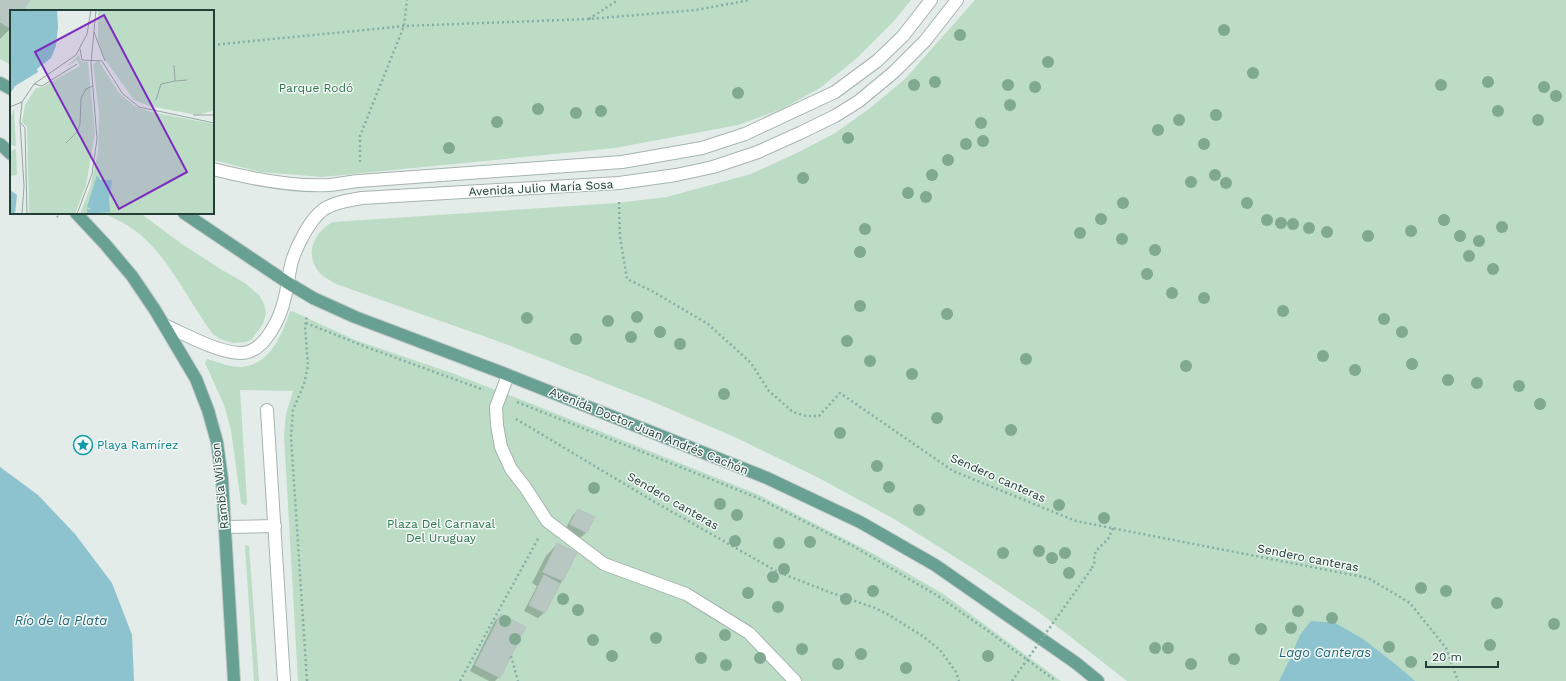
<svg xmlns="http://www.w3.org/2000/svg" width="1566" height="681" font-family="'Work Sans',sans-serif">
<style>
.green{fill:#bcdcc6}
.water{fill:#8dc2cf}
.shadow{fill:#0003}
.building{fill:#b8c7c1;stroke:#b5c5bf}
.lines{fill:none;stroke-linecap:round;stroke-linejoin:round}
.service-casing{stroke:#a6b4af;stroke-width:14}
.minor-casing{stroke:#a6b4af;stroke-width:14}
.primary-casing{stroke:#c1c9c7;stroke-width:14}
.path{stroke:#84aea3;stroke-width:2.5;stroke-dasharray:2 3;stroke-linecap:butt}
.service{stroke:#fff;stroke-width:12}
.minor{stroke:#fff;stroke-width:12}
.primary{stroke:#69a094;stroke-width:12}
.path-bridge{stroke:#84aea3;stroke-width:2.5;stroke-dasharray:2 3;stroke-linecap:butt}
.tree{fill:#80a992}
.labels{text-anchor:middle;stroke-width:3;stroke-linejoin:round;paint-order:stroke}
.park-label{font-size:12px;fill:#2f724b;stroke:#f3f9f6}
.street-label{font-size:12px;fill:#233d37;stroke:#f3f9f6}
.culture-label{font-size:12px;fill:#0d838f;stroke:#f3f9f6;text-anchor:start}
.water-label{font-size:13px;font-style:italic;fill:#1f6576;stroke:#f3f9f6}
.inset-road{fill:none;stroke:#96a6a1;stroke-width:1}
.view{fill:#7b2cbf;fill-opacity:0.15;stroke:#7b2cbf;stroke-width:2}
.inset-edge{fill:none;stroke:#233d37;stroke-width:2}
</style>
<rect width="100%" height="100%" fill="#e3ece8"/>
<g class="green">
<polygon points="0,0 911,0 894,21 857,58 820,88 782,109 738,125 615,148 322,177 261,172 213,160 213,11 11,11 11,65 0,59"/>
<path d="M975 0H1566V681H1127L1040 613 971 567 896 520 817 477 739 439 651 401 503 343 336 284C328 279 319 275 315 266 306 248 317 230 333 222L617 203 667 197 751 174 799 152 835 133 869 109 905 79Z"/>
<path d="M104 213H140L182 244 222 270 245 283 259 295 264 304 266 313 263 324 252 339 246 342 233 343 220 339 213 334C187 300 169 255 133 229 125 223 113 218 104 213Z"/>
<path d="M292 311 355 340 452 373 527 402 757 494 876 555 942 593 1061 681H298L284 435 286 414 293 391 240 390 247 502 246 505H244L241 503 231 430 224 405 205 363 207 359C218 362 229 367 241 367 270 365 281 336 290 312Z"/>
<polygon points="245,545 249,546 259,681 254,681"/>
</g>
<g class="water">
<polygon points="0,467 38,495 75,534 112,583 132,635 134,681 0,681"/>
<polygon points="1311,621 1335,623 1363,639 1394,663 1415,681 1279,681 1289,661 1300,635"/>
</g>
<g class="shadow">
<polygon points="0,0 29,0 22,11 11,11 11,28 0,39"/>
<polygon points="578,510 593,518 586,533 580,538 565,530 573,515"/>
<polygon points="557,544 575,553 562,581 544,613 538,618 524,611 537,586 532,583 546,556"/>
<polygon points="501,615 499,677 495,681 489,681 470,671 495,621"/>
</g>
<g class="building">
<polygon points="0,0 30,0 23,11 11,11 11,29 0,22"/>
<polygon points="578,509 595,517 587,533 570,524"/>
<polygon points="557,543 577,553 563,581 543,572"/>
<polygon points="544,575 560,584 545,613 529,605"/>
<polygon points="501,614 526,627 500,678 475,665"/>
</g>
<g class="lines">
<defs>
<g id="service">
<polyline points="508,375 496,407 497,425 501,447 511,469 525,487 547,521 604,564 686,594 749,633 795,681"/>
<polyline points="267,410 284,681"/>
<polyline points="225,527 275,526"/>
</g>
<g id="minor">
<path d="M213 169C248 178 292 187 329 185 339 184 349 182 359 181L622 162 702 148 745 134 835 92 877 61 903 36 931 0"/>
<path d="M164 325C185 334 218 353 241 353 265 353 281 316 285 297 288 285 289 272 292 261 297 245 310 219 324 209 335 202 350 200 362 198L619 183 676 175 713 167 758 152 800 133 835 116 859 101 894 72 925 41 957 0"/>
</g>
<g id="primary">
<polyline points="0,83 11,89"/>
<polyline points="0,144 11,154"/>
<polyline points="76,213 105,244 132,276 155,310 196,379 208,410 217,442 222,479 234,681"/>
<polyline points="184,213 288,283 313,298 355,317 508,375 767,478 860,522 935,565 1076,663 1098,681"/>
</g>
</defs>
<use href="#service" class="service-casing"/>
<use href="#minor" class="minor-casing"/>
<use href="#primary" class="primary-casing"/>
<g class="path">
<polyline points="589,19 618,0"/>
<polyline points="213,45 404,26 589,19 696,10 750,0"/>
<polyline points="360,162 360,136 404,26 407,0"/>
<polyline points="619,202 620,237 627,279 652,291 708,324 751,363 769,391 793,412 806,416 819,416 840,393 953,471 1076,521 1368,578 1410,603 1446,648 1458,681"/>
<polyline points="53,213 58,217"/>
<polyline points="306,323 366,347 484,390"/>
<polyline points="517,402 758,498 853,546 938,596 988,631 1056,681"/>
<polyline points="516,419 653,501 778,572 829,592 875,608 889,615 924,637 940,650 956,672 959,681"/>
<polyline points="1092,568 1095,561 1094,556 1096,551 1108,539 1113,528"/>
<polyline points="511,656 518,681"/>
<polyline points="307,681 291,437 293,410 304,384 308,366 305,327 307,315"/>
<polyline points="460,681 539,537"/>
</g>
<use href="#service" class="service"/>
<use href="#minor" class="minor"/>
<use href="#primary" class="primary"/>
<polyline class="path-bridge" points="1012,681 1092,568"/>
</g>
<g class="tree">
<circle cx="1224" cy="30" r="6"/>
<circle cx="960" cy="35" r="6"/>
<circle cx="1048" cy="62" r="6"/>
<circle cx="1253" cy="73" r="6"/>
<circle cx="935" cy="82" r="6"/>
<circle cx="1488" cy="82" r="6"/>
<circle cx="914" cy="85" r="6"/>
<circle cx="1008" cy="85" r="6"/>
<circle cx="1441" cy="85" r="6"/>
<circle cx="1035" cy="87" r="6"/>
<circle cx="1544" cy="87" r="6"/>
<circle cx="738" cy="93" r="6"/>
<circle cx="1556" cy="96" r="6"/>
<circle cx="1010" cy="105" r="6"/>
<circle cx="538" cy="109" r="6"/>
<circle cx="601" cy="111" r="6"/>
<circle cx="1498" cy="111" r="6"/>
<circle cx="576" cy="113" r="6"/>
<circle cx="1216" cy="115" r="6"/>
<circle cx="1179" cy="120" r="6"/>
<circle cx="1538" cy="120" r="6"/>
<circle cx="497" cy="122" r="6"/>
<circle cx="981" cy="123" r="6"/>
<circle cx="1158" cy="130" r="6"/>
<circle cx="848" cy="138" r="6"/>
<circle cx="983" cy="141" r="6"/>
<circle cx="966" cy="144" r="6"/>
<circle cx="1204" cy="144" r="6"/>
<circle cx="449" cy="148" r="6"/>
<circle cx="948" cy="160" r="6"/>
<circle cx="932" cy="175" r="6"/>
<circle cx="1215" cy="175" r="6"/>
<circle cx="803" cy="178" r="6"/>
<circle cx="1191" cy="182" r="6"/>
<circle cx="1226" cy="183" r="6"/>
<circle cx="908" cy="193" r="6"/>
<circle cx="926" cy="197" r="6"/>
<circle cx="1123" cy="203" r="6"/>
<circle cx="1247" cy="203" r="6"/>
<circle cx="1101" cy="219" r="6"/>
<circle cx="1267" cy="220" r="6"/>
<circle cx="1444" cy="220" r="6"/>
<circle cx="1281" cy="223" r="6"/>
<circle cx="1293" cy="224" r="6"/>
<circle cx="1502" cy="227" r="6"/>
<circle cx="1309" cy="228" r="6"/>
<circle cx="865" cy="229" r="6"/>
<circle cx="1411" cy="231" r="6"/>
<circle cx="1327" cy="232" r="6"/>
<circle cx="1080" cy="233" r="6"/>
<circle cx="1368" cy="236" r="6"/>
<circle cx="1460" cy="236" r="6"/>
<circle cx="1122" cy="239" r="6"/>
<circle cx="1479" cy="241" r="6"/>
<circle cx="1155" cy="250" r="6"/>
<circle cx="860" cy="252" r="6"/>
<circle cx="1469" cy="256" r="6"/>
<circle cx="1493" cy="269" r="6"/>
<circle cx="1147" cy="274" r="6"/>
<circle cx="1172" cy="293" r="6"/>
<circle cx="1204" cy="298" r="6"/>
<circle cx="860" cy="306" r="6"/>
<circle cx="1283" cy="311" r="6"/>
<circle cx="947" cy="314" r="6"/>
<circle cx="637" cy="317" r="6"/>
<circle cx="527" cy="318" r="6"/>
<circle cx="1384" cy="319" r="6"/>
<circle cx="608" cy="321" r="6"/>
<circle cx="660" cy="332" r="6"/>
<circle cx="1402" cy="332" r="6"/>
<circle cx="631" cy="337" r="6"/>
<circle cx="576" cy="339" r="6"/>
<circle cx="847" cy="341" r="6"/>
<circle cx="680" cy="344" r="6"/>
<circle cx="1323" cy="356" r="6"/>
<circle cx="1026" cy="359" r="6"/>
<circle cx="870" cy="361" r="6"/>
<circle cx="1412" cy="364" r="6"/>
<circle cx="1186" cy="366" r="6"/>
<circle cx="1355" cy="370" r="6"/>
<circle cx="912" cy="374" r="6"/>
<circle cx="1448" cy="380" r="6"/>
<circle cx="1477" cy="383" r="6"/>
<circle cx="1519" cy="386" r="6"/>
<circle cx="724" cy="394" r="6"/>
<circle cx="1540" cy="404" r="6"/>
<circle cx="937" cy="418" r="6"/>
<circle cx="1011" cy="430" r="6"/>
<circle cx="840" cy="433" r="6"/>
<circle cx="877" cy="466" r="6"/>
<circle cx="889" cy="487" r="6"/>
<circle cx="594" cy="488" r="6"/>
<circle cx="720" cy="504" r="6"/>
<circle cx="1059" cy="505" r="6"/>
<circle cx="919" cy="510" r="6"/>
<circle cx="737" cy="515" r="6"/>
<circle cx="1104" cy="518" r="6"/>
<circle cx="735" cy="541" r="6"/>
<circle cx="810" cy="542" r="6"/>
<circle cx="779" cy="543" r="6"/>
<circle cx="1039" cy="551" r="6"/>
<circle cx="1003" cy="553" r="6"/>
<circle cx="1065" cy="553" r="6"/>
<circle cx="1052" cy="558" r="6"/>
<circle cx="784" cy="569" r="6"/>
<circle cx="1069" cy="573" r="6"/>
<circle cx="773" cy="577" r="6"/>
<circle cx="1421" cy="588" r="6"/>
<circle cx="873" cy="591" r="6"/>
<circle cx="1446" cy="591" r="6"/>
<circle cx="748" cy="593" r="6"/>
<circle cx="563" cy="599" r="6"/>
<circle cx="846" cy="599" r="6"/>
<circle cx="1497" cy="603" r="6"/>
<circle cx="778" cy="607" r="6"/>
<circle cx="578" cy="610" r="6"/>
<circle cx="1298" cy="611" r="6"/>
<circle cx="1332" cy="618" r="6"/>
<circle cx="505" cy="621" r="6"/>
<circle cx="1554" cy="624" r="6"/>
<circle cx="1291" cy="628" r="6"/>
<circle cx="1261" cy="629" r="6"/>
<circle cx="725" cy="635" r="6"/>
<circle cx="656" cy="638" r="6"/>
<circle cx="515" cy="639" r="6"/>
<circle cx="593" cy="640" r="6"/>
<circle cx="1490" cy="645" r="6"/>
<circle cx="1389" cy="647" r="6"/>
<circle cx="1155" cy="648" r="6"/>
<circle cx="1168" cy="648" r="6"/>
<circle cx="802" cy="649" r="6"/>
<circle cx="861" cy="654" r="6"/>
<circle cx="612" cy="656" r="6"/>
<circle cx="988" cy="656" r="6"/>
<circle cx="701" cy="658" r="6"/>
<circle cx="760" cy="658" r="6"/>
<circle cx="1234" cy="659" r="6"/>
<circle cx="1411" cy="662" r="6"/>
<circle cx="838" cy="664" r="6"/>
<circle cx="1191" cy="664" r="6"/>
<circle cx="726" cy="665" r="6"/>
<circle cx="906" cy="668" r="6"/>
</g>
<defs>
<symbol id="sight-ring" viewBox="-11 -11 22 22"><circle r="9.5" fill="#f3f9f6" stroke="#0f9aa8" stroke-width="1.5"/><path d="M0-6L1.8-2.2L6-1.7L2.9 1.2L3.7 5.4L0 3.3L-3.7 5.4L-2.9 1.2L-6-1.7L-1.8-2.2Z" fill="#0f9aa8"/></symbol>
</defs>
<g fill-rule="evenodd">
<use href="#sight-ring" x="72" y="434" width="22" height="22"/>
</g>
<g class="labels">
<g class="park-label">
<text x="316" y="92">Parque Rodó</text>
<text x="441" y="528">Plaza Del Carnaval<tspan x="441" dy="14">Del Uruguay</tspan></text>
</g>
<g class="street-label">
<text transform="translate(541 188) rotate(-3)" y="4">Avenida Julio María Sosa</text>
<text transform="translate(649 431) rotate(22)" y="4">Avenida Doctor Juan Andrés Cachón</text>
<text transform="translate(998 478) rotate(24)" y="4">Sendero canteras</text>
<text transform="translate(220 486) rotate(-96)" y="4">Rambla Wilson</text>
<text transform="translate(673 501) rotate(30)" y="4">Sendero canteras</text>
<text transform="translate(1308 558) rotate(11)" y="4">Sendero canteras</text>
</g>
<g class="culture-label">
<text x="97" y="449">Playa Ramírez</text>
</g>
<g class="water-label">
<text x="61" y="625">Río de la Plata</text>
<text x="1325" y="657">Lago Canteras</text>
</g>
</g>
<g transform="translate(10 10)">
<rect width="204" height="204" fill="#e3ece8"/>
<path d="M88 0H203L204 98 202 101 187 105 139 96 124 90 93 47 88 30ZM69 45 71 51 78 52 85 123 76 175 65 204H19L17 117 12 112 15 95 26 78 32 77 70 56 67 50 56 57ZM89 51 109 83 125 96 141 102 204 114V204H70L80 178 88 142 89 103 83 54ZM4 99 6 136 0 135V109ZM6 139 7 165 0 166V141Z" fill="#bcdcc6"/>
<path d="M0 0H47L48 17 46 36 41 48 27 59 21 43 28 62 5 76 0 84ZM87 165 90 170H101L102 172 99 188 100 202 77 204V199H82L77 197ZM0 180 7 185 5 204H0Z" fill="#8dc2cf"/>
<path class="inset-road" d="M84 22 95 51M70 39 72 50 92 51 112 83 129 97 204 113M164 55 165 71 177 70M24 74 32 76 67 54M146 90 151 74 165 71M0 97 12 92M183 105H204M10 112 15 118 17 204M56 133 67 122 70 114 71 88 76 79 83 76M12 204 14 176 10 112 12 92 24 74 66 45 77 24 81 0M67 204 82 164 87 129 81 53 86 0"/>
<path class="view" d="M94 5 177 162 109 199 25 42Z"/>
<rect width="204" height="204" class="inset-edge"/>
</g>
<path d="M1426 661v6h72v-6" fill="none" stroke="#233d37" stroke-width="2"/>
<text x="1432" y="661" font-size="12" fill="#233d37" stroke="#f3f9f6" stroke-width="3" paint-order="stroke">20 m</text>
</svg>
